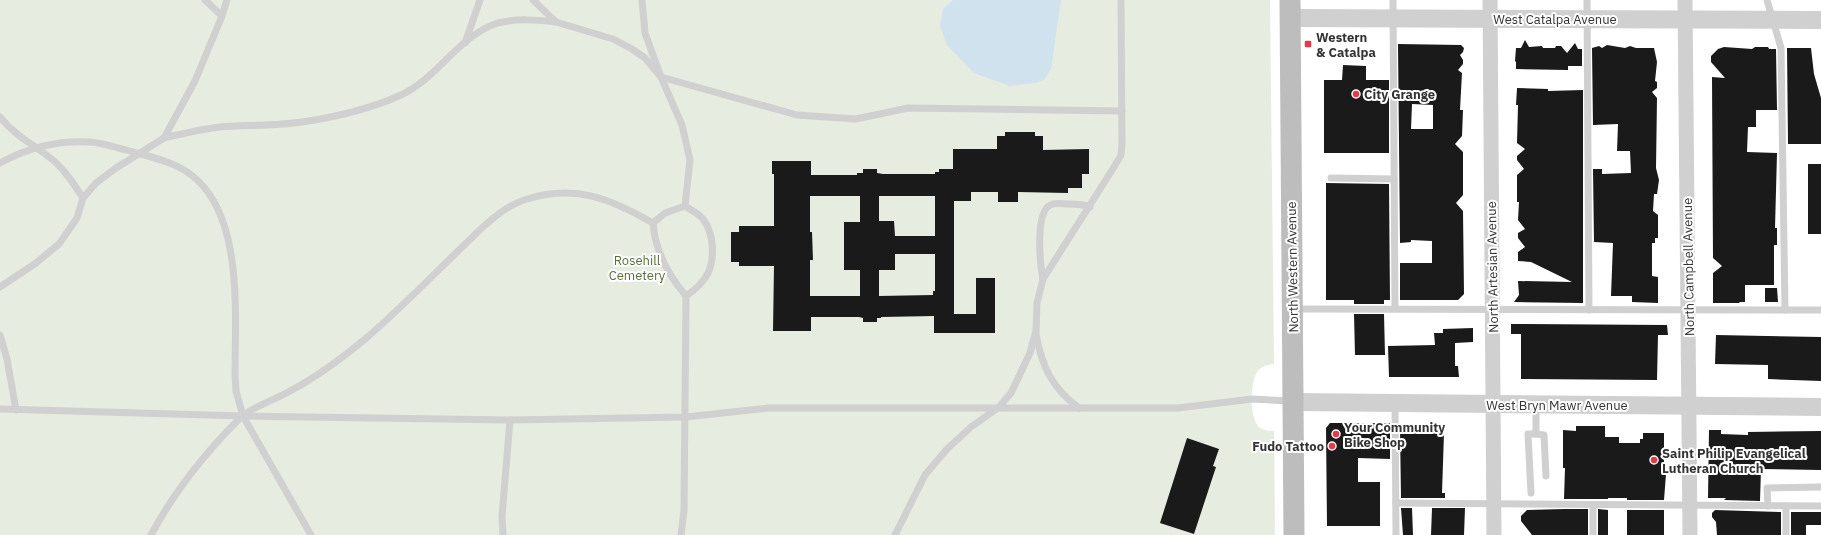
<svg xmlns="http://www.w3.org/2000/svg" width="1821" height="535" font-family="'IBM Plex Sans',sans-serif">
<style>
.green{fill:#e6ecdf}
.water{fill:#cfe2ee}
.building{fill:#1a1a1a;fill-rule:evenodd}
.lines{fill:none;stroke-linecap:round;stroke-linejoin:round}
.service{stroke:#d0d0d0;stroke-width:7}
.minor{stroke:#d0d0d0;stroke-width:15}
.tertiary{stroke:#d0d0d0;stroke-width:18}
.secondary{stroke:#bdbdbd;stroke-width:21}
.poi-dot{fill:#e63946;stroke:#fff;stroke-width:1.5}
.labels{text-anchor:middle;stroke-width:4;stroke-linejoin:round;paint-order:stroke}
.street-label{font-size:13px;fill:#333;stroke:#fff}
.poi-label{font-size:13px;font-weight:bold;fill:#333;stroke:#fff;text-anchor:start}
.park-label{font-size:13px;fill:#56703f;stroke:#fff}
</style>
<rect width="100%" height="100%" fill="#fff"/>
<path class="green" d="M0 0H1270L1274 364C1267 365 1261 367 1257 372 1250 384 1249 417 1259 427 1264 431 1269 431 1274 431L1275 535H0Z"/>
<polygon class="water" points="953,0 1061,0 1051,69 1044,80 1035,83 1010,86 974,73 947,45 940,26 943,9"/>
<g class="building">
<polygon points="1525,40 1529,47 1542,46 1543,48 1555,48 1556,46 1561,46 1567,53 1575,43 1578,49 1582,49 1582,66 1568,66 1568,70 1516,69 1516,62 1515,61 1516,48 1521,48"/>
<path d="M1398 44 1461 45 1464 48 1463 52 1460 55 1463 60V64L1458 70 1462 73 1460 110H1463L1462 136 1455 144 1463 152V195L1456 203 1463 211 1464 294 1458 300H1400V263H1432V241L1411 240V242L1400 243ZM1412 104 1433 105V129H1411Z"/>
<polygon points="1607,45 1625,48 1630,46 1636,48 1654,48 1657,62 1655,81 1657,82 1657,88 1652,92 1657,98 1656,168 1659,180 1657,194 1654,194 1653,211 1658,215 1658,238 1655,238 1655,243 1652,243 1652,276 1658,277 1658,303 1632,302 1632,296 1611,296 1613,243 1594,242 1593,169 1602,169 1602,174 1631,173 1630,151 1617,151 1618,124 1593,125 1592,48 1599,46 1602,48"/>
<polygon points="1724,47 1752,49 1755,47 1768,47 1769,49 1776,49 1777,110 1756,110 1756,127 1748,127 1747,152 1777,153 1775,228 1777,228 1777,245 1774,245 1774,285 1745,285 1745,302 1739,302 1740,303 1713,303 1713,273 1722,266 1713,258 1712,77 1725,78 1711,62 1711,56 1718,49"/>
<polygon points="1787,48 1811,48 1814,74 1821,98 1821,144 1788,144"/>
<polygon points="1343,65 1366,66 1366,80 1389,80 1389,153 1324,153 1324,80 1342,80"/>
<polygon points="1517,88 1548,89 1548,91 1583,90 1583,303 1514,302 1519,295 1518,281 1572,282 1531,262 1518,261 1518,252 1525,247 1518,238 1518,233 1525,229 1518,220 1519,202 1517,202 1517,175 1524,169 1517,160 1517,156 1525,149 1517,143 1518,105 1516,105"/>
<path d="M1005 132H1035V136H1043V150L1089 149V174H1082V188H1068V193L1018 192V202H998V192H971V201H954V314H976V278H995V333H934V316L881 317V318H877V322H863V318L859 317H811V331H773L774 266H739V262H731V232H739V226H774V174H772V161H811V175H857V173H863V169H877V173L883 174H935V172H939V169H953V149H997V136H1005ZM810 196H860V222H844V270H860V296H810V260H813L812 232H810ZM879 196H935V236H895L894 221H879ZM895 254H935V291H933V295L879 296V270H895Z"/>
<rect x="1808" y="164" width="13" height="70"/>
<polygon points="1326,183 1389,184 1390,300 1384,300 1384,304 1354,304 1354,300 1326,300"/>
<polygon points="1765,288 1777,288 1778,302 1765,302"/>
<polygon points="1354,314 1384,314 1385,355 1355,355"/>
<polygon points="1511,324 1667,325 1668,335 1658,335 1657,380 1521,379 1521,334 1511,334"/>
<polygon points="1473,328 1473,342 1455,343 1455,366 1458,366 1459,377 1389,377 1388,346 1435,345 1434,333 1443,333 1443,329"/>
<polygon points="1716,335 1821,337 1821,381 1768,379 1768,365 1715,364"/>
<polygon points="1330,423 1390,423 1390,459 1358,458 1358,482 1380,482 1380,526 1327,526 1326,428"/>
<polygon points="1576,426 1605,426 1605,437 1619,437 1619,443 1640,443 1640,439 1643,439 1643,433 1664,433 1664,474 1666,474 1664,500 1627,500 1627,498 1608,498 1608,499 1564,499 1565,468 1563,468 1563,430 1576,431"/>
<polygon points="1437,429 1437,433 1444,433 1442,493 1445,493 1445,498 1401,498 1400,430"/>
<polygon points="1709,430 1721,430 1721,434 1748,435 1748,432 1821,431 1821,470 1761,469 1760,501 1724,500 1726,498 1708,498"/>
<polygon points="1187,438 1219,449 1213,466 1216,467 1194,534 1160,523"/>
<polygon points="1401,508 1412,508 1413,535 1403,535"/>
<polygon points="1432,508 1465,508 1464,535 1431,535"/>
<polygon points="1564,509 1588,509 1588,535 1532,535 1521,521 1521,516 1527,510"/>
<polygon points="1598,509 1608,510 1608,535 1598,535"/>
<rect x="1627" y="510" width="37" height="25"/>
<polygon points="1715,510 1781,512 1781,535 1717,535 1716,522 1712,517 1712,513"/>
<polygon points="1791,512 1821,512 1821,525 1806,525 1806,535 1791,535"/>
</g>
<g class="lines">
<g class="service">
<polyline points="533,0 556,22 613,39 632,49 645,58 661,77 797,115 856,119 908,108 1122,111"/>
<path d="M642 0 645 33 661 77 682 125 690 160 685 206C691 210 698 213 703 219 714 233 715 258 708 273 703 283 695 290 686 296L684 511 681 535"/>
<polyline points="1393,0 1395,309"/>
<polyline points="1587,0 1589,310"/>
<polyline points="1767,0 1781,48 1785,310"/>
<polyline points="222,16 227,0"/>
<polyline points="465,43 480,0"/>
<path d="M0 117C13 134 32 144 49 157 63 167 73 183 83 198"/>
<path d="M164 138C182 134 201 129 220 127 247 125 275 126 302 122 336 117 370 109 401 95 438 78 459 35 498 23 517 18 537 20 556 22"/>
<path d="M0 163C27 148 59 140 90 142 102 143 114 147 126 150 147 156 173 161 190 174 244 213 235 315 235 374L236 391 243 416 311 535"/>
<polyline points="1331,178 1394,179"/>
<polyline points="653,223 665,213 685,206"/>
<path d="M1043 279C1040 265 1035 213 1050 205 1055 202 1063 204 1068 204 1076 204 1083 204 1090 207"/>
<polyline points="0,287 36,263 59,244 77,218 83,198 96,183 116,168 164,138 195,81 222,16 205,0"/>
<polyline points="1293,309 1821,310"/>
<path d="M1036 334C1042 367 1052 388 1079 408"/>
<polyline points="0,335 7,359 16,410"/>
<polyline points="1395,403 1396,535"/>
<polyline points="1536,405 1536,434 1544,435 1546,476"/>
<polyline points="0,409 243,416 510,420 686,417 768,408 1178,408 1252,399 1290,401"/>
<polyline points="1531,493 1528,434 1536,434"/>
<polyline points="1396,503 1821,506"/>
<polyline points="1593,505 1593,535"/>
<polyline points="1768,506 1767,488 1821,487"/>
<polyline points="1786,506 1786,535"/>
<path d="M151 535C174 492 206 452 241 417 252 407 279 398 292 390 318 376 342 358 364 340 397 312 427 281 458 251 478 232 500 207 527 199 576 184 611 199 653 223 655 250 669 276 686 296"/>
<polyline points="503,535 502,516 510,420"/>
<polyline points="895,535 925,475 947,449 971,427 999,407 1011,393 1030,353 1036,331 1037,303 1043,279 1114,167 1121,155 1122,144 1121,0"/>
</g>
<g class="minor">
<polyline points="1490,0 1494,535"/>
<polyline points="1685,0 1690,535"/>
</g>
<g class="tertiary">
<polyline points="1290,18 1821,20"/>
<polyline points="1293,402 1821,407"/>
</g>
<polyline class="secondary" points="1290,0 1294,535"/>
</g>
<g class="poi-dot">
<rect x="1304" y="40" width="8" height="8" rx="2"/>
<circle cx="1356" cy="94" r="4"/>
<circle cx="1336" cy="434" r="4"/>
<circle cx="1332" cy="446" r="4"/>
<circle cx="1654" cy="460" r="4"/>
</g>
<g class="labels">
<g class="street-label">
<text x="1555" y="24">West Catalpa Avenue</text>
<text transform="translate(1292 267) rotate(-91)" y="5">North Western Avenue</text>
<text transform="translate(1492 267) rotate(-91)" y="5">North Artesian Avenue</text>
<text transform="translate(1688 267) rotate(-91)" y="5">North Campbell Avenue</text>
<text x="1557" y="410">West Bryn Mawr Avenue</text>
</g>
<g class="poi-label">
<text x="1316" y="42">Western<tspan x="1316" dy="15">&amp; Catalpa</tspan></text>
<text x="1364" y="99">City Grange</text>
<text x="1344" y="432">Your Community<tspan x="1344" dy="15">Bike Shop</tspan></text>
<text x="1324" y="451" text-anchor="end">Fudo Tattoo</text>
<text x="1662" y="458">Saint Philip Evangelical<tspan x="1662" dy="15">Lutheran Church</tspan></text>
</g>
<g class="park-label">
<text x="637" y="265">Rosehill<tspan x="637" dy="15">Cemetery</tspan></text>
</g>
</g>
</svg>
